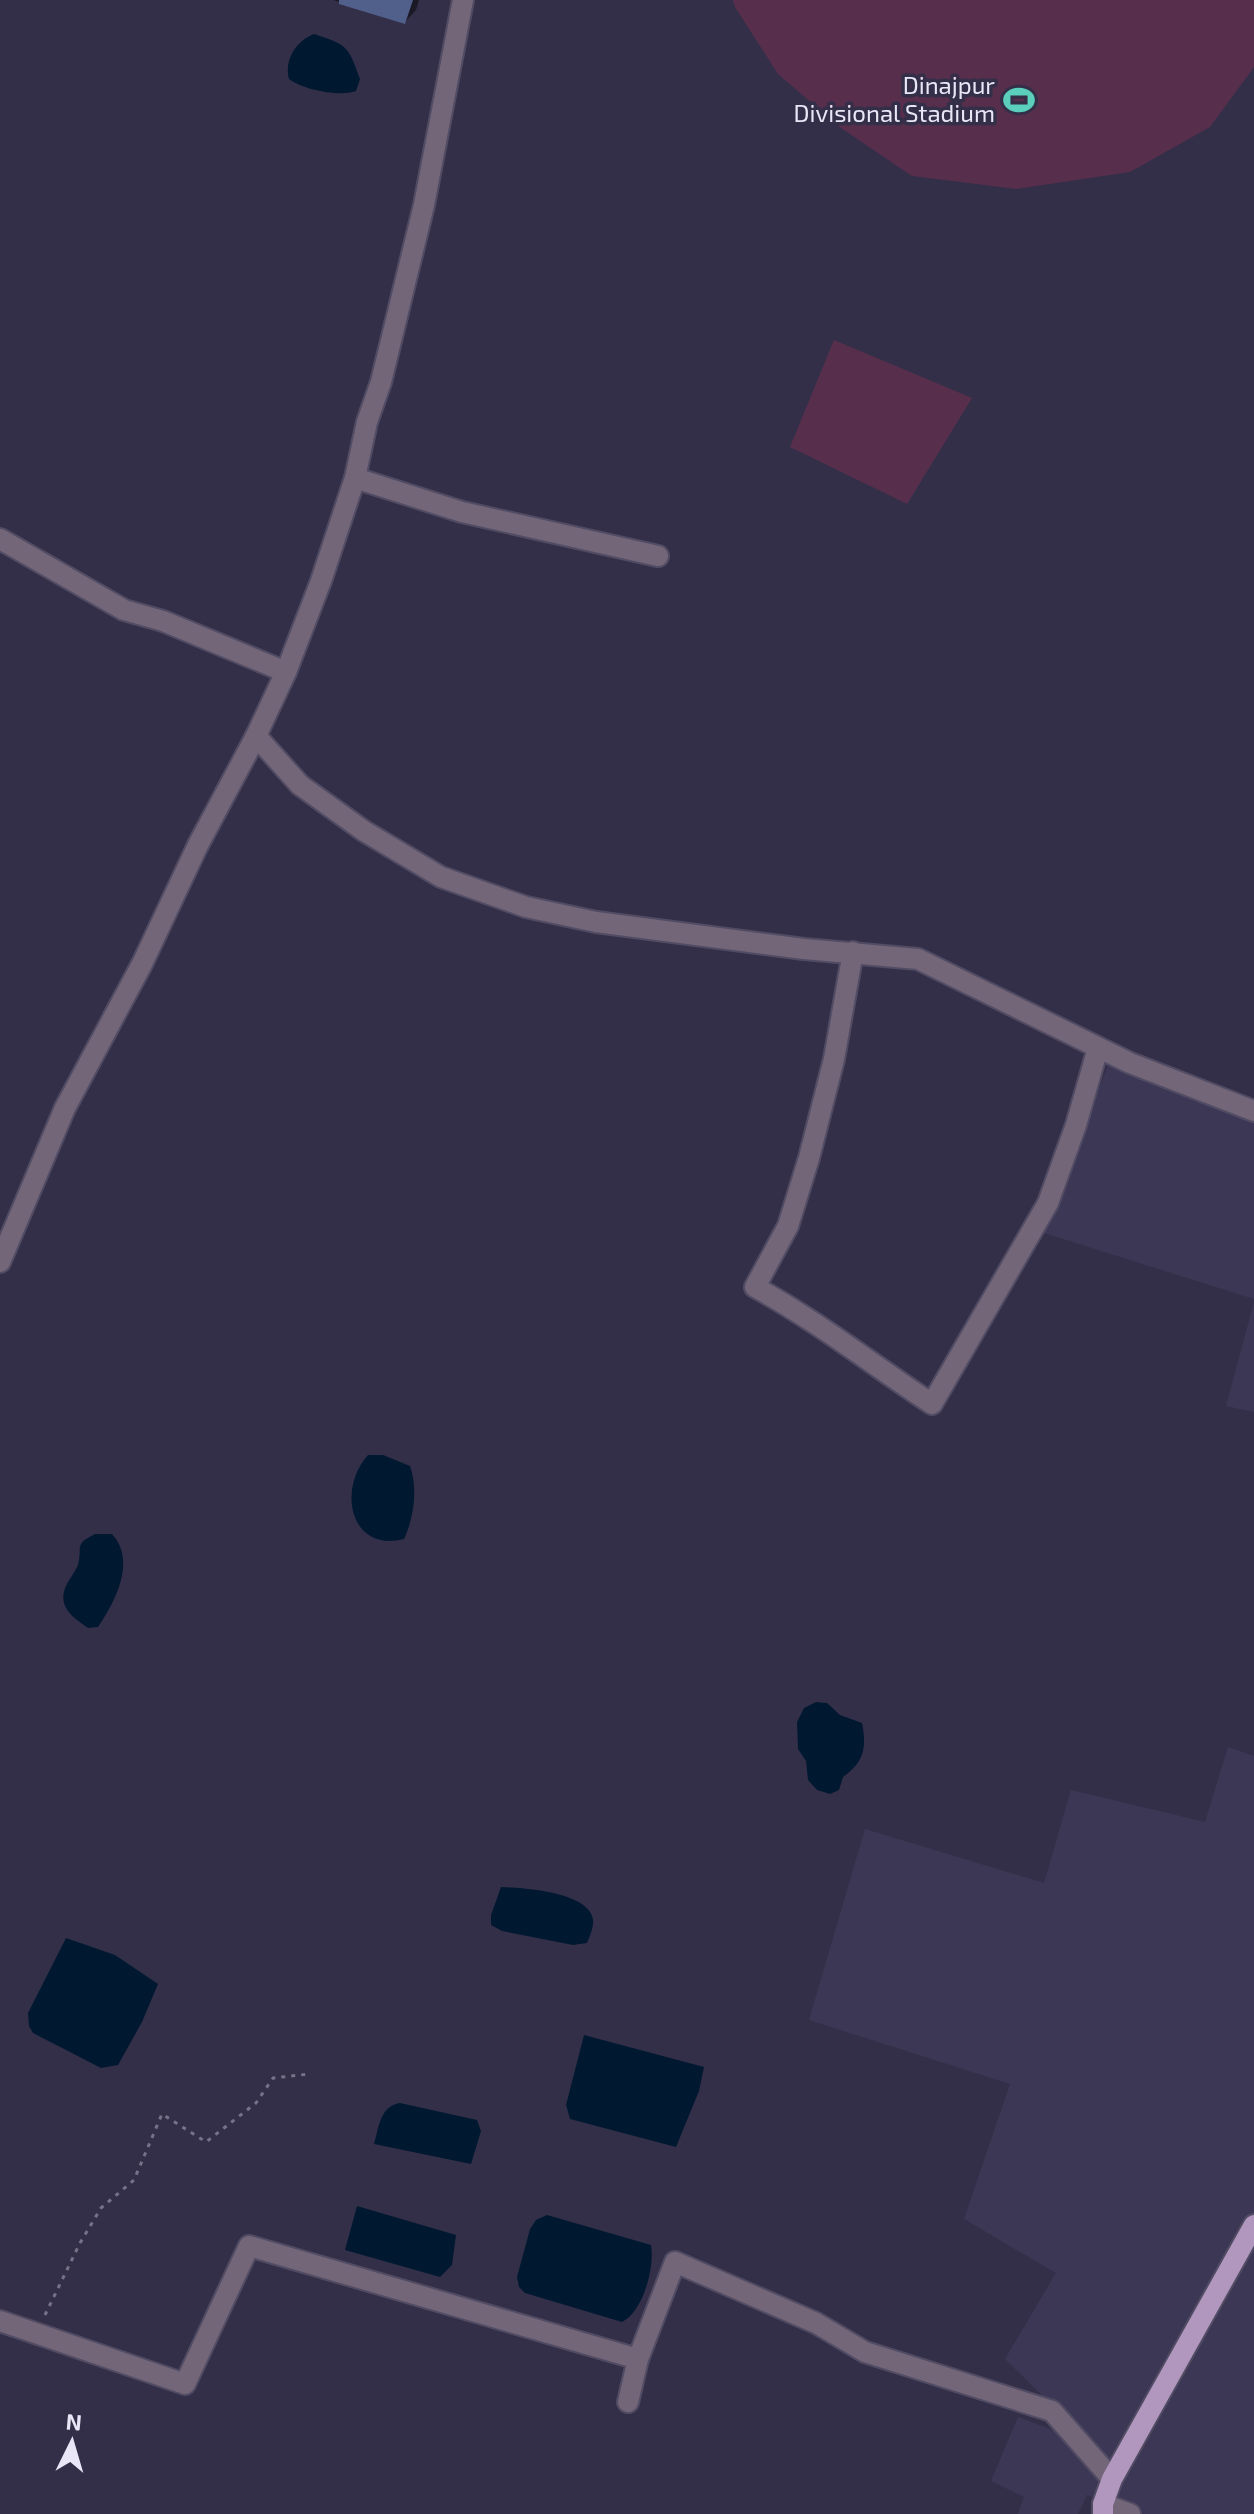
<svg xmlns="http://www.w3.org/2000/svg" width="1254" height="2514" font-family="'Exo 2',sans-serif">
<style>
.built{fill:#3d3756}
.green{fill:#572f4d}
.water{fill:#001931}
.shadow{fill:#0007}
.building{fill:#515f8b}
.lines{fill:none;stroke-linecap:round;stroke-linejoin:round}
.minor-casing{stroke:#514c64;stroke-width:24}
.major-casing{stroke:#514c64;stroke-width:24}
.path{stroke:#767288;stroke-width:3;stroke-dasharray:4 6;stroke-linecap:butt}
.minor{stroke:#736679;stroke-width:20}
.major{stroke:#b197be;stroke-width:20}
.labels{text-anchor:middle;stroke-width:7;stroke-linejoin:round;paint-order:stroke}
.poi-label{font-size:24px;fill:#e9e7f7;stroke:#342f48;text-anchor:end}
</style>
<rect width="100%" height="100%" fill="#342f48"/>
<g class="built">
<polygon points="1109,1063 1254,1119 1254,1299 1041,1232"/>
<polygon points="1254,1302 1254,1412 1226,1406"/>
<polygon points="1228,1747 1254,1756 1254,2514 1144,2514 1087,2495 1078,2514 1018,2514 1024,2497 991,2481 1018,2417 1093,2445 1005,2359 1056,2273 964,2219 1010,2084 809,2020 865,1829 1044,1883 1071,1790 1205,1822"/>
</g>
<g class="green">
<polygon points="733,0 1254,0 1254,67 1210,127 1130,172 1016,189 912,176 841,128 778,74 735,7"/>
<polygon points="834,340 972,398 907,504 790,447"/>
</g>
<g class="water">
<path d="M314 34C348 45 348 46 360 79L356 91C339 97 304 90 289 79 284 60 296 41 314 34Z"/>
<path d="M368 1455H383L410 1466C418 1488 414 1518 404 1539 350 1553 337 1489 368 1455Z"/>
<path d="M95 1534H112C137 1561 115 1602 98 1627L88 1628C71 1616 55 1605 68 1582 71 1577 76 1570 78 1565 83 1546 73 1545 95 1534Z"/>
<path d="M816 1702 827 1703 840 1715 862 1723C867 1748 864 1762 843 1777L839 1790 830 1794 817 1790 808 1780 806 1761 798 1749 797 1722 804 1708Z"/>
<path d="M501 1887C524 1888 588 1892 593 1919 594 1927 590 1936 587 1943L573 1945 502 1931 491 1925V1915Z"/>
<polygon points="66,1938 115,1955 158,1984 142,2022 118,2065 101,2068 33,2033 29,2026 28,2013"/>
<polygon points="584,2035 704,2067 699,2091 676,2147 570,2119 566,2105"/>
<path d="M400 2103 477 2120 481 2131 471 2164 374 2144C379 2127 380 2106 400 2103Z"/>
<polygon points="357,2206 456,2235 452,2265 440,2277 345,2250"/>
<path d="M547 2215 651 2245C655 2267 643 2312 622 2322L525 2293 519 2287 517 2277 530 2229 536 2220Z"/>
</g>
<polygon class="shadow" points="333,0 419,0 416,10 405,22"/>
<polygon class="building" points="339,0 413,0 405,24 339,4"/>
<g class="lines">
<defs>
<g id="minor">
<polyline points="355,478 462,512 658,556"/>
<polyline points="0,539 124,610 163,621 286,672"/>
<polyline points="256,736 300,785 364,831 441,877 526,907 596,922 804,949 918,959 1130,1063 1254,1111"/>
<path d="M853 952 834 1059 809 1158 788 1226 755 1287C817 1321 873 1365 932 1404L1048 1203 1076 1125 1098 1048"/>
<polyline points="0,1262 65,1108 142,964 198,845 256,736 286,672 321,581 355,478 367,422 381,382 424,205 463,0"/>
<polyline points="0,2321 185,2384 249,2246 638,2359 675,2262 816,2323 865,2352 1052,2411 1112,2479"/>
<polyline points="628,2402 638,2359"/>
<polyline points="1103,2504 1130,2514"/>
</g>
<polyline id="major" points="1103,2514 1103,2504 1112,2479 1254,2225"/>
</defs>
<use href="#minor" class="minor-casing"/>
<use href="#major" class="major-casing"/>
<polyline class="path" points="45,2315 80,2243 101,2208 134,2180 162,2114 206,2142 256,2103 273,2078 309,2074"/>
<use href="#minor" class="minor"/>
<use href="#major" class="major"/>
</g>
<defs>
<symbol id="stadium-bare" viewBox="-9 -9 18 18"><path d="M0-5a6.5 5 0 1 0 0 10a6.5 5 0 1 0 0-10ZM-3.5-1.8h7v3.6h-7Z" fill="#5bcebc" stroke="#342f48" stroke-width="2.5" paint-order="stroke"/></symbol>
</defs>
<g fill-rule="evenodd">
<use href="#stadium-bare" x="997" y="78" width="44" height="44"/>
</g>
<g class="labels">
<g class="poi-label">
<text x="995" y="94">Dinajpur<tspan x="995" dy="28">Divisional Stadium</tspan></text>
</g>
</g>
<g transform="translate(72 2442) rotate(5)" stroke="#342f48" stroke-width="6" paint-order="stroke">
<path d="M0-6L14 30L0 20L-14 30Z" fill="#e9e7f7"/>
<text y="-12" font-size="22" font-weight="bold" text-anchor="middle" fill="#e9e7f7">N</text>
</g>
</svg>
